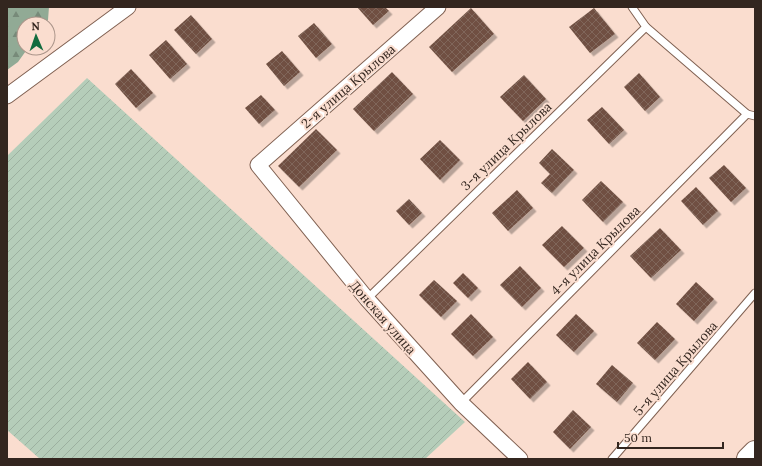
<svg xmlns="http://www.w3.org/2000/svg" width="762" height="466" font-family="Lora,serif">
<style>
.forest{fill:url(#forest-firs)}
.garden{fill:url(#garden-furrows)}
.building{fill:url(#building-cross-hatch);filter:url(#shadow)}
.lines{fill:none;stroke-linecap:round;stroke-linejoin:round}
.lane-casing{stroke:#806152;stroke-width:9}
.street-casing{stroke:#806152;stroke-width:17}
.primary-casing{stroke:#806152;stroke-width:24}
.lane{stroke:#fff;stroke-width:7}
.street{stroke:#fff;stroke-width:15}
.primary{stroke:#fff;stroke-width:22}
.labels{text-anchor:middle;stroke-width:4;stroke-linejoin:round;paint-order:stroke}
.street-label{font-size:13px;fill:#33261f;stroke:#faddcf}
</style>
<defs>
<pattern id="forest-firs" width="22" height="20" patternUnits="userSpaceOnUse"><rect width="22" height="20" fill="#91aa95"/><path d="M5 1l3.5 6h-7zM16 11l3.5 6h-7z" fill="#778a79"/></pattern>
<pattern id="garden-furrows" width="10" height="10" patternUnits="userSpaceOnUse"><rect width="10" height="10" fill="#b5cdb9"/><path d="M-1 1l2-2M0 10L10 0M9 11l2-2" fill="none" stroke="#9cb09f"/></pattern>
<pattern id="building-cross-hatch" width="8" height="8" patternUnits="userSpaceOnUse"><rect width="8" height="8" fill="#6f5042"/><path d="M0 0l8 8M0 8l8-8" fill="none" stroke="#80665a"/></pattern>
<filter id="shadow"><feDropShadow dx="3.5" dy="3.5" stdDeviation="0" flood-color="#0004"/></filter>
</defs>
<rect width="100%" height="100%" fill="#faddcf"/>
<polygon class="forest" points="7,7 49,7 48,20 45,24 24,24 24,48 28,48 18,62 7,70"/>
<polygon class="garden" points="87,78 465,422 425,459 40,459 7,430 7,156"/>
<g class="building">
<polygon points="357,7 385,7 389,11 373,25"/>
<polygon points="471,8 494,34 452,72 429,47"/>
<polygon points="594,8 615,34 590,53 569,27"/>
<polygon points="191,15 212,39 196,54 174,30"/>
<polygon points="314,23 332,44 316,58 298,36"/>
<polygon points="166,40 187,64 170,79 149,55"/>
<polygon points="282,51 300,72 284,86 266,64"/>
<polygon points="131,69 153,93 136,108 115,84"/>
<polygon points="392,72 413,94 374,131 353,109"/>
<polygon points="639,73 660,97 645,111 624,87"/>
<polygon points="524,75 546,99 523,121 500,97"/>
<polygon points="261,95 275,110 259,124 245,108"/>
<polygon points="602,107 624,130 609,144 587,120"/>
<polygon points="316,129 337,150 299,187 278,166"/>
<polygon points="440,140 460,160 440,180 420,159"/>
<polygon points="552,149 574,170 552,193 541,183 550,174 539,163"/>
<polygon points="724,165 746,188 731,202 709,178"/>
<polygon points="601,181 623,202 603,222 582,200"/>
<polygon points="696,187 718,211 703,225 681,201"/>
<polygon points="517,190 533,208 508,231 492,213"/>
<polygon points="409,199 422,213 409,225 396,211"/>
<polygon points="562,226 584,248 564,267 542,245"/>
<polygon points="660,228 681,250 651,278 630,256"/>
<polygon points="520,266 541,288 522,307 500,285"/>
<polygon points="463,273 478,288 468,298 453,283"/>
<polygon points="434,280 457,301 441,317 419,295"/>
<polygon points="696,282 714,299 694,321 676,304"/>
<polygon points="471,314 493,337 473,356 451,334"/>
<polygon points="576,314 594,331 574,352 556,335"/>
<polygon points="657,322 675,339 655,360 637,343"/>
<polygon points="528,362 547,382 530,399 511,379"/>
<polygon points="612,365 633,383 617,402 596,384"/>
<polygon points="573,410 591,427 570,449 553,432"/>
</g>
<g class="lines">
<defs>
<g id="lane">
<polyline points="646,27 747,114 755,116"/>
<polyline points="367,299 646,27 632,7"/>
<polyline points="461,403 747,114"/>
<polyline points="612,459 755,293"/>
</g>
<g id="street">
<polyline points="438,7 258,165 367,299 461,403 520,459"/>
<polyline points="7,96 128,7"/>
</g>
<polyline id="primary" points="748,459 755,452"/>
</defs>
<use href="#lane" class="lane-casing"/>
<use href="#street" class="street-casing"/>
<use href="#primary" class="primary-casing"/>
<use href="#lane" class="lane"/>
<use href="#street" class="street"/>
<use href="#primary" class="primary"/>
</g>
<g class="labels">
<g class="street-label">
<text transform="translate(348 86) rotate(-41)" y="5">2-я улица Крылова</text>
<text transform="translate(506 146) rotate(-44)" y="5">3-я улица Крылова</text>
<text transform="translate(595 250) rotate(-45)" y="5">4-я улица Крылова</text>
<text transform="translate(383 317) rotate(49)" y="5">Донская улица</text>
<text transform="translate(675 368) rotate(-49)" y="5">5-я улица Крылова</text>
</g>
</g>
<rect width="762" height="466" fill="none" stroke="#33261f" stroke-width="16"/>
<g transform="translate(36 36) rotate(358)"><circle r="19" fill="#faddcf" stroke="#aa9489"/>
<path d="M0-3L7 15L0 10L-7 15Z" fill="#136c3f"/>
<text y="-6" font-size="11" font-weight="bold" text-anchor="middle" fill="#33261f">N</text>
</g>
<path d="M618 442v6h105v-6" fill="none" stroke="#33261f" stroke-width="2"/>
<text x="624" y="442" font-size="12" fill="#33261f" stroke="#faddcf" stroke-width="3" paint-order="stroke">50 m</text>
</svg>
